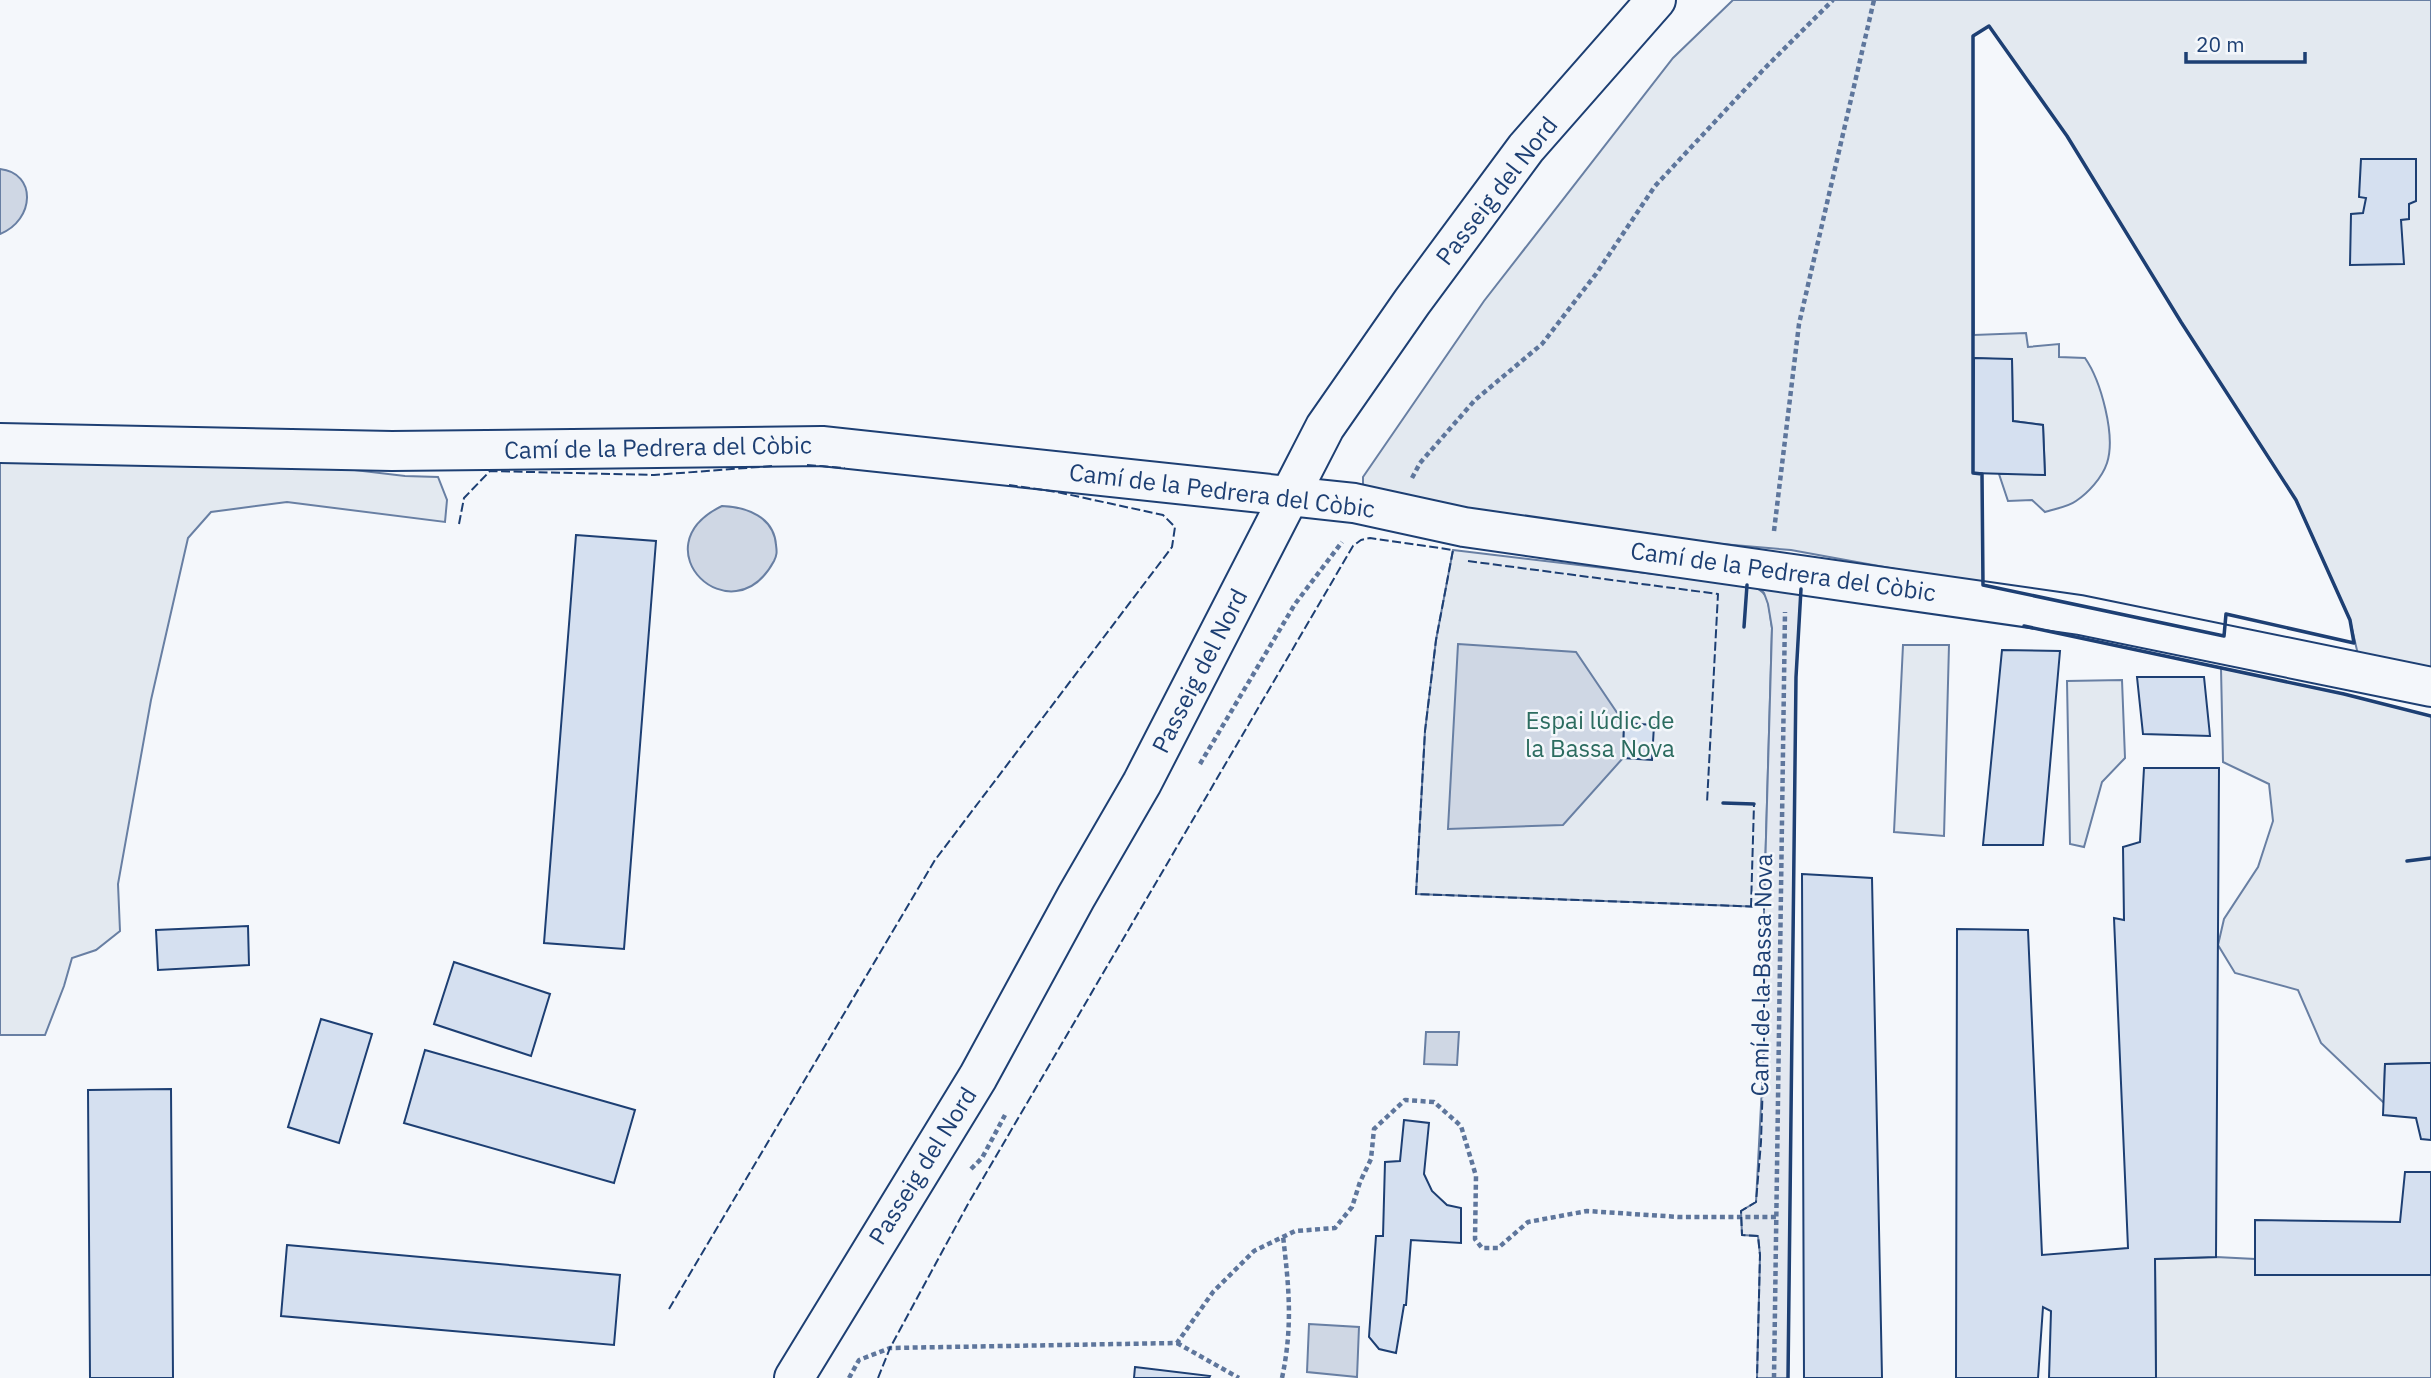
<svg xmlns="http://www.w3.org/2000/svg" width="2431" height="1378" font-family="'IBM Plex Sans',sans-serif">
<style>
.green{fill:#e3e9f0;stroke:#687fa3;stroke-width:2}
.parking{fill:#e3e8f0;stroke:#687fa3;stroke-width:2}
.water{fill:#cfd7e4;stroke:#687fa3;stroke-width:2}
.building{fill:#d5e0f0;stroke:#1d3f73;stroke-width:2}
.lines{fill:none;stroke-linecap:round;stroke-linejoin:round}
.minor-casing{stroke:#1d3f73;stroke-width:42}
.path{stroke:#5e769c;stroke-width:4.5;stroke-dasharray:5 3.5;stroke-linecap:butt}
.minor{stroke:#f4f7fb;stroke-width:38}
.fence{stroke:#1d3f73;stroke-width:2;stroke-dasharray:9 3.5;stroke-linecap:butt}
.wall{stroke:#1d3f73;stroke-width:3.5}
.labels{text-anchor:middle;stroke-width:5;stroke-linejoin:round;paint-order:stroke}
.street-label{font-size:24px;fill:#1d3f73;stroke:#f4f7fb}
.park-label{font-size:24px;fill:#2c6c60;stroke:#f4f7fb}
</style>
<rect width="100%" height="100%" fill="#f4f7fb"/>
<g class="green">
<path d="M1733 0H2431V677L2359 659 2350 620 2296 500 2181 322 2067 136 1989 26 1973 36 1974 335 2026 333 2028 347 2059 344V357L2085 358C2101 381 2116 436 2107 463 2102 478 2088 493 2076 501 2068 507 2054 509 2045 512L2032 500 2008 501 1999 474H2045L2043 425 2013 421 2012 360 1974 358V473L1982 474 1983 585 1791 550 1559 530 1363 486V477L1484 301 1673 58Z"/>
<polygon points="0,459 287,462 405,476 438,477 447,500 445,522 287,502 211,512 188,538 151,700 118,884 120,931 96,950 72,958 64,986 45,1035 0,1035"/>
<path d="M1453 550 1747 585C1772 590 1768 606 1772 628L1764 907 1416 894 1425 731 1436 640Z"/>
<polygon points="1903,645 1949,645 1944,836 1894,832"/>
<polygon points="2221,668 2344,694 2431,716 2431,1063 2385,1064 2384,1103 2321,1043 2298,990 2235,973 2218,945 2224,919 2258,867 2273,821 2269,784 2223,762"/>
<polygon points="2122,680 2125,758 2102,782 2084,847 2070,844 2067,681"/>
<polygon points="2216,1257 2255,1259 2255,1275 2431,1275 2431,1378 2156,1378 2155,1259"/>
</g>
<polygon class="parking" points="1760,588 1801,588 1796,677 1788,1378 1757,1378 1760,1255 1758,1236 1742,1235 1741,1211 1756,1202 1764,1047 1764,907 1772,628 1768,604 1764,593"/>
<g class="water">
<path d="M0 169C37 173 35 220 0 234Z"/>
<path d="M722 506C747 507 774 517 776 545 777 552 777 555 774 561 732 639 637 547 722 506Z"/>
<polygon points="1458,644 1576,652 1624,723 1623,758 1563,825 1448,829"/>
<polygon points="1426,1032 1459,1032 1457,1065 1424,1064"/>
<polygon points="1309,1324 1359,1327 1357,1377 1307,1372"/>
</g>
<g class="building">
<polygon points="2361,159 2416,159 2416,201 2409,204 2409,219 2401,220 2404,264 2350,265 2351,214 2363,213 2366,198 2359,197"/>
<polygon points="1974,358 2012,359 2013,421 2043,425 2045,475 1973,473"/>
<polygon points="576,535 656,541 624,949 544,943"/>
<polygon points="2002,650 2060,651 2043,845 1983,845"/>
<polygon points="2137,677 2204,677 2210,736 2143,734"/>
<polygon points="1624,723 1654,725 1652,760 1623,758"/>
<polygon points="2144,768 2219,768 2216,1257 2155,1259 2156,1378 2049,1378 2051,1311 2043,1307 2038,1378 1956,1378 1957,929 2028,930 2042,1255 2128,1248 2114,918 2124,920 2123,847 2140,842"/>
<polygon points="1802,874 1872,878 1882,1378 1804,1378"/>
<polygon points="248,926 249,965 158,970 156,930"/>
<polygon points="454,962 550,994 531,1056 434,1024"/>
<polygon points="321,1019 372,1034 339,1143 288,1127"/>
<polygon points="425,1050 635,1110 614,1183 404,1123"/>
<polygon points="2428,1063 2431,1063 2431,1140 2421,1139 2416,1118 2383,1115 2385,1064"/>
<polygon points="171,1089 173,1378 90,1378 88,1090"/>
<polygon points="1404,1120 1429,1123 1424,1174 1432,1191 1447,1205 1461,1208 1461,1243 1411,1240 1406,1305 1404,1305 1396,1353 1379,1349 1369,1337 1376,1236 1383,1236 1385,1162 1400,1161"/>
<polygon points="2405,1172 2431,1172 2431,1275 2255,1275 2255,1220 2400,1222"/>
<polygon points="287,1245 620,1275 614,1345 281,1316"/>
<polygon points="1135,1367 1210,1376 1209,1378 1134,1378"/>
</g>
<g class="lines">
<defs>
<g id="minor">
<polyline points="0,443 392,451 822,446 1354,503 1464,527 2080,615 2431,687"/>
<polyline points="794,1378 978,1077 1076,897 1142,783 1325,427 1412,302 1526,148 1656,0"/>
</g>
</defs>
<use href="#minor" class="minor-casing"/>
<g class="path">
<polyline points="1412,478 1420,463 1475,400 1542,344 1596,274 1655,186 1764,69 1833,0"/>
<polyline points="1774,531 1799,324 1874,0"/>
<polyline points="1200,764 1295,604 1342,542"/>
<polyline points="971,1169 982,1158 1005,1115"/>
<polyline points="1177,1343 1239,1378"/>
<polyline points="849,1378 859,1360 890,1348 1177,1343 1213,1292 1254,1251 1295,1231 1335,1228 1352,1207 1360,1182 1371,1159 1374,1129 1405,1100 1434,1102 1461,1126 1476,1176 1475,1239 1482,1248 1498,1248 1528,1222 1587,1211 1679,1217 1776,1217"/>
<path d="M1282 1378C1293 1326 1289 1288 1283 1236"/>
<polyline points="1774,1378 1785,612"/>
</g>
<use href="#minor" class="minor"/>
<g class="fence">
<polyline points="807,465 845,468"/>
<polyline points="459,524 464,498 490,471 654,475 772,466"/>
<polyline points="1468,561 1718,594 1707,803"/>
<polyline points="1751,907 1754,804"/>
<polyline points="669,1309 935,860 1172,547 1175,527 1163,515 1057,492 1009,485"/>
<polyline points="878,1378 890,1348 968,1204 1353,546 1361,540 1370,538 1453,550 1436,640 1425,731 1416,894 1764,907 1764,1047 1761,1142 1756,1202 1741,1211 1742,1235 1758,1236 1760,1255 1757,1378"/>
</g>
<g class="wall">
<polygon points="1989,26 2067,136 2181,322 2296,500 2350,620 2354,643 2226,614 2224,636 1983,585 1982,474 1973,473 1973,36"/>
<polyline points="2024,626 2344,694 2431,716"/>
<polyline points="1744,627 1747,585"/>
<polyline points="1723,803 1754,804"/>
<polyline points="2407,861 2431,858"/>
<polyline points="1788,1378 1796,677 1801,589"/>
</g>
</g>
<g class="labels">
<g class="street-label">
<text transform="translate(1497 191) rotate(-52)" y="8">Passeig del Nord</text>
<text transform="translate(658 448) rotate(-1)" y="8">Camí de la Pedrera del Còbic</text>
<text transform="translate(1222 491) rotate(7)" y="8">Camí de la Pedrera del Còbic</text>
<text transform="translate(1783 572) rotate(8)" y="8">Camí de la Pedrera del Còbic</text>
<text transform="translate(1200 671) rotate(-63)" y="8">Passeig del Nord</text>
<text transform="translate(1762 975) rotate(-89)" y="8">Camí de la Bassa Nova</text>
<text transform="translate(923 1166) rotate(-58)" y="8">Passeig del Nord</text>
</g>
<g class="park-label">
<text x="1600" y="729">Espai lúdic de<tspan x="1600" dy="28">la Bassa Nova</tspan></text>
</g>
</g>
<path d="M2186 52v10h119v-10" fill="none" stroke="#1d3f73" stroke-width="3.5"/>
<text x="2196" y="52" font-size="21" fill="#1d3f73" stroke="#f4f7fb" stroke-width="5" paint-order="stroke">20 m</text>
</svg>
